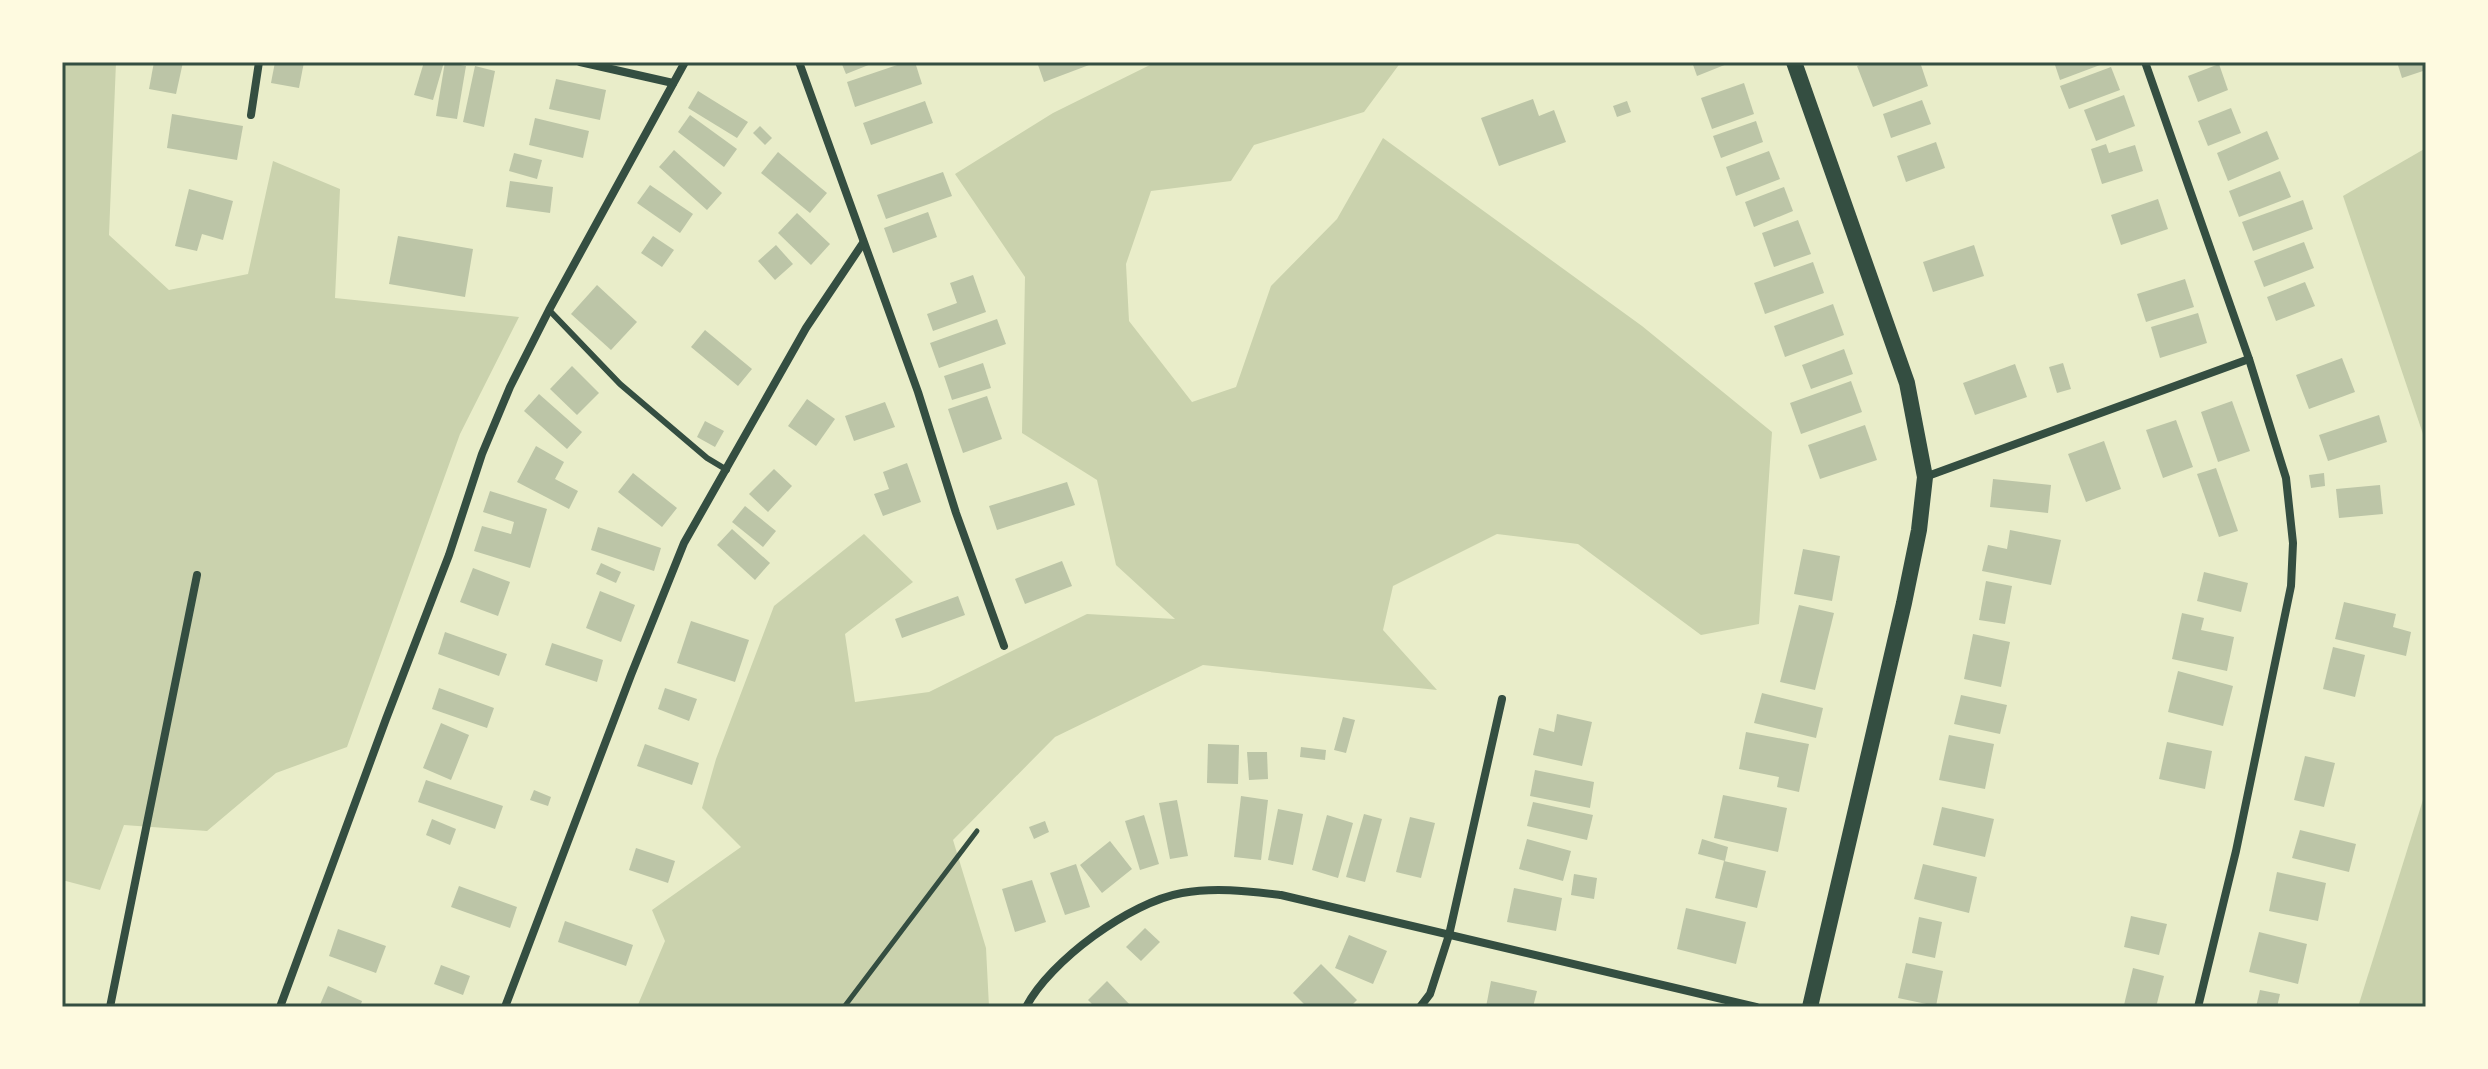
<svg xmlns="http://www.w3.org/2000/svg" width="2488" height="1069" font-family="Lato,sans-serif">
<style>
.green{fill:#cad2ad}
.building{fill:#bcc5a7}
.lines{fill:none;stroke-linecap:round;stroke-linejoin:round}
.path{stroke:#344e41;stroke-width:5}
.service{stroke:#344e41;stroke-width:6}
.minor{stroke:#344e41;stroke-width:8}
.secondary{stroke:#344e41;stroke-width:16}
.neatline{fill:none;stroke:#344e41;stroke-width:3}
</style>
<rect width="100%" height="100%" fill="#e9edc9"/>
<g class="green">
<polygon points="62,62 116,62 109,235 169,290 248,274 273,161 340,189 335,298 519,317 460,434 347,747 276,773 207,831 124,825 100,890 62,880"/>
<polygon points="1156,62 1401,62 1364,112 1254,145 1231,181 1151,191 1126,264 1129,321 1192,402 1236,387 1271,286 1337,219 1383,138 1642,326 1772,432 1759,624 1701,635 1578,544 1497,534 1393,586 1383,630 1437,690 1203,665 1055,737 953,840 986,948 989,1007 637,1007 665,941 652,910 741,847 702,808 716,759 774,606 864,534 913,582 845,634 855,702 929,692 1087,614 1175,619 1116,565 1097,480 1022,433 1025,277 955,174 1053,113"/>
<polygon points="2426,148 2426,443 2343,196"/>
<polygon points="2426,790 2426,1007 2358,1007"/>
</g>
<g class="building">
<polygon points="154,62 183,62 176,94 149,89"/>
<polygon points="275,62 304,62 299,88 271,83"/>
<polygon points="424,62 444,62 433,100 414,95"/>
<polygon points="445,62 466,66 457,119 436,116"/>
<polygon points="841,62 876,62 846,74"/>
<polygon points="906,62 915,62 922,84 855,107 847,82"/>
<polygon points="1037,62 1097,62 1044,82"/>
<polygon points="1692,62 1732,62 1697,76"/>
<polygon points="1867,62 1891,62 1892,64 1899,62 1920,62 1928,86 1873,107 1857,66"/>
<polygon points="2054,62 2108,62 2060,80"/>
<polygon points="2397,62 2426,62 2426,70 2402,78"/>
<polygon points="2219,64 2228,90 2198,102 2188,76"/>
<polygon points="475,66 495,71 484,127 463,122"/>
<polygon points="2111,67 2120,90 2069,109 2060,86"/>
<polygon points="556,79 606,90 600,120 549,109"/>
<polygon points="1744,83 1754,114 1712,129 1701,98"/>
<polygon points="698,91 748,122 737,138 688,108"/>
<polygon points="2124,95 2135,126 2096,141 2084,110"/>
<polygon points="1533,99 1539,116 1554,110 1566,142 1499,166 1481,118"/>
<polygon points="1922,100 1931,124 1891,138 1883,114"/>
<polygon points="925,101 933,123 871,145 863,123"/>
<polygon points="1627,101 1631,112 1617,117 1613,106"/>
<polygon points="2231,108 2241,133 2208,146 2198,121"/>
<polygon points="172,114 243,126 237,160 167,148"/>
<polygon points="690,115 737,149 724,167 678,132"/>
<polygon points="535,118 589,131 583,158 529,145"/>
<polygon points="1756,121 1763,142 1721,158 1713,136"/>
<polygon points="760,126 772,138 765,145 753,133"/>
<polygon points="2267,131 2279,159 2228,181 2217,153"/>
<polygon points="1936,142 1945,168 1906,182 1897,156"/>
<polygon points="2106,144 2109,153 2135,145 2143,171 2102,184 2091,149"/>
<polygon points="674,150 722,193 707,210 659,167"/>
<polygon points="1769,151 1780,179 1736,196 1726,167"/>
<polygon points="778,152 827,193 810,213 761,173"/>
<polygon points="514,153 542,160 537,179 509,171"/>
<polygon points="2280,171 2291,197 2239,217 2229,191"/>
<polygon points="943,172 952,196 886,219 877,195"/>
<polygon points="510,181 553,187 550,213 506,207"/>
<polygon points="650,185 693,214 680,233 637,203"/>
<polygon points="1784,187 1793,211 1754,227 1745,202"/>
<polygon points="189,189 233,201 223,240 202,234 197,251 175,246"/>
<polygon points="2158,199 2168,229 2121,245 2111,215"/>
<polygon points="2303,200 2313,229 2253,251 2242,222"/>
<polygon points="928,212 937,237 893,253 884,228"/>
<polygon points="797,213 830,244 811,265 778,233"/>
<polygon points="1798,220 1811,254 1774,267 1762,233"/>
<polygon points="398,236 473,249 465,297 389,284"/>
<polygon points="653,236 674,250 662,267 641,253"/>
<polygon points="2304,242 2314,268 2264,287 2254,261"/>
<polygon points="776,245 793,264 775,280 758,261"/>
<polygon points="1974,245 1984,276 1933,292 1923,262"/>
<polygon points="1813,262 1824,293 1765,314 1754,283"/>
<polygon points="973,275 986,312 933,331 927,314 957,303 950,283"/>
<polygon points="2185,279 2194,307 2146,322 2137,294"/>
<polygon points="2305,282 2315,306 2276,321 2267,297"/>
<polygon points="597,285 637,322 611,350 571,314"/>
<polygon points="1833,304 1844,335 1785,357 1774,326"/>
<polygon points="2198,313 2207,343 2160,358 2151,327"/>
<polygon points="997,319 1006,344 939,368 930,343"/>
<polygon points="705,330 752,369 738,386 691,347"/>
<polygon points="1844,349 1853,374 1811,389 1802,365"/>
<polygon points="2342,358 2355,392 2309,409 2296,375"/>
<polygon points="983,363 991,388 952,400 944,376"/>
<polygon points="2063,363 2071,389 2057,393 2049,367"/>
<polygon points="2015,364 2027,397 1975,415 1963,383"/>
<polygon points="572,366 599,393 577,415 550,389"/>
<polygon points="1851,381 1862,412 1801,434 1790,403"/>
<polygon points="539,394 582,432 567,449 524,411"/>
<polygon points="987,396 1002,439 963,453 948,409"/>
<polygon points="807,399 835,419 816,446 788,426"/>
<polygon points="2232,401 2250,451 2218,462 2201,412"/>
<polygon points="885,402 895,427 854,441 845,416"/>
<polygon points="2379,415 2387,442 2328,461 2319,435"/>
<polygon points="2176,420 2193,467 2163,478 2146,430"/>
<polygon points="705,421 724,431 715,447 697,437"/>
<polygon points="1865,425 1877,460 1820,479 1808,445"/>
<polygon points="2104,441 2121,489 2086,502 2068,454"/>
<polygon points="536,446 564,462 555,479 578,491 569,509 517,482"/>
<polygon points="907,463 921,502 883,516 874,494 889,489 883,472"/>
<polygon points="2216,468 2238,531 2219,537 2197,474"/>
<polygon points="774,469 792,486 768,512 749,494"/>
<polygon points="633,473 677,508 662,527 618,492"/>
<polygon points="2324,473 2325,486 2311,488 2309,475"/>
<polygon points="1993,479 2051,485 2048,513 1990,507"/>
<polygon points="1067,482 1075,505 997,530 989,506"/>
<polygon points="2380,485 2383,514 2339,518 2336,489"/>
<polygon points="490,491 547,509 530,568 474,551 482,526 511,534 514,522 483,512"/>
<polygon points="745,506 776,531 763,547 732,522"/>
<polygon points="598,527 661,548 654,571 591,550"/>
<polygon points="732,529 770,563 755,580 717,545"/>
<polygon points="2010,530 2061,540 2051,585 1982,571 1988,545 2007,549"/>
<polygon points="1803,549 1840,556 1832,601 1794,594"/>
<polygon points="1062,561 1072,586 1025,604 1015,579"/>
<polygon points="601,563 621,572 616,583 596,574"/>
<polygon points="473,568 510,582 498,616 460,602"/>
<polygon points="2204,572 2248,583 2241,612 2197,601"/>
<polygon points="1986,581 2012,586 2005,624 1979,620"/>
<polygon points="600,591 635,605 621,642 586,628"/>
<polygon points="958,596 965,615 902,638 895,619"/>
<polygon points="2344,602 2396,614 2393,627 2411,632 2406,656 2335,639"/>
<polygon points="1799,605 1834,613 1815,690 1780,682"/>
<polygon points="2182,613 2204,618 2201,630 2234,637 2227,671 2172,659"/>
<polygon points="691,621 749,640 735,682 677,663"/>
<polygon points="445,632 507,654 499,676 438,654"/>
<polygon points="1973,634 2010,642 2001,687 1964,679"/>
<polygon points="552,643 603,660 597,682 545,665"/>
<polygon points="2333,647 2365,655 2355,697 2323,689"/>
<polygon points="2178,671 2233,686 2223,726 2168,712"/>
<polygon points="439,688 494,708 487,728 432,709"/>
<polygon points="665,688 697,699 689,721 658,709"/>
<polygon points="1762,693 1823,708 1816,738 1754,723"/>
<polygon points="1961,695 2007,705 2000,734 1954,724"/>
<polygon points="1557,714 1592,722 1582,766 1533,755 1539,728 1554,732"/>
<polygon points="1343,717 1355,720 1346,753 1334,750"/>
<polygon points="441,723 469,735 451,780 423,768"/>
<polygon points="1746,732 1809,744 1799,792 1777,787 1779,777 1739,769"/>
<polygon points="1949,735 1994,744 1985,789 1939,780"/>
<polygon points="2167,742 2212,751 2205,789 2159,779"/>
<polygon points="645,744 699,763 692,785 637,766"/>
<polygon points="1208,744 1239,745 1238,784 1207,783"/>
<polygon points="1301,747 1326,750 1325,760 1300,757"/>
<polygon points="1247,752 1267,752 1268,779 1249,780"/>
<polygon points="2305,756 2335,763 2324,807 2294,800"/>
<polygon points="1535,770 1594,782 1590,808 1530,796"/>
<polygon points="426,780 503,806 495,829 418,802"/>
<polygon points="534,790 551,797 548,806 530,800"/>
<polygon points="1723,795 1787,808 1778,852 1714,838"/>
<polygon points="1241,796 1268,800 1261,860 1234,857"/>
<polygon points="1177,800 1188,856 1170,859 1159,803"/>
<polygon points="1533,802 1593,815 1587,840 1527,826"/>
<polygon points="1942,807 1994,819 1985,857 1933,845"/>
<polygon points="1278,809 1303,814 1293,865 1268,860"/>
<polygon points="1364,814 1382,819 1365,882 1346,877"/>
<polygon points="1144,815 1159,864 1140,870 1125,821"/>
<polygon points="1327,815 1353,823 1338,878 1312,870"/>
<polygon points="1410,817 1435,823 1421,878 1396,872"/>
<polygon points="432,819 456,829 450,845 426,835"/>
<polygon points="1045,821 1049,832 1034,839 1029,827"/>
<polygon points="2300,830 2356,844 2349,872 2292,858"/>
<polygon points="1527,839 1571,851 1563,881 1519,869"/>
<polygon points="1702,839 1728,847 1725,861 1698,854"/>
<polygon points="1110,841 1132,869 1102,893 1080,865"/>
<polygon points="636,848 675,861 668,883 629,870"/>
<polygon points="1724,861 1766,871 1757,908 1715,898"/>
<polygon points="1076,864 1090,907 1065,915 1050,873"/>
<polygon points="1923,864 1977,877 1969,913 1914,899"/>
<polygon points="2277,872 2326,883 2318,921 2269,911"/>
<polygon points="1574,874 1597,878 1594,899 1571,895"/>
<polygon points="1032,880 1046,922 1015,932 1002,889"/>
<polygon points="459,886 517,907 510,928 451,907"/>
<polygon points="1514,888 1562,898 1556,931 1507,922"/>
<polygon points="1686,908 1746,922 1736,964 1677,949"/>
<polygon points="2131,916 2167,924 2159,955 2124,947"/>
<polygon points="1919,917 1942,922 1935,958 1912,953"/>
<polygon points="565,921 633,945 626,966 558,942"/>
<polygon points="1145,928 1160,942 1141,961 1126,947"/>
<polygon points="338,929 386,946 376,973 329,956"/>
<polygon points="2259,932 2307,944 2298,984 2249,972"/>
<polygon points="1349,935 1387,951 1373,984 1335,968"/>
<polygon points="1906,963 1943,971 1936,1006 1898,998"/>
<polygon points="1321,964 1357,1000 1350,1007 1307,1007 1293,993"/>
<polygon points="441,965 470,976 463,995 434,984"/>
<polygon points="2133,968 2164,976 2156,1007 2124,1005"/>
<polygon points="1107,981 1132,1007 1095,1007 1088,1000"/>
<polygon points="1491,981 1537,991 1533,1007 1486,1007"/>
<polygon points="328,986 362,1001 360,1007 319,1007"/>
<polygon points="2260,990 2280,994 2277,1007 2256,1007"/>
</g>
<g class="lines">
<polyline class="path" points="844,1007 977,831"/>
<polyline class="service" points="549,310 620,384 707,458 727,470"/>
<g class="minor">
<polyline points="580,62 673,83"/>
<polyline points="799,62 918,392 956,513 1004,646"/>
<polyline points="2145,62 2249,359 2286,478 2293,543 2291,586 2236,851 2198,1007"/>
<polyline points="251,115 259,62"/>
<polyline points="1925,477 2249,359"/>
<polyline points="110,1007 197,575"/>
<polyline points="280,1007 386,719 449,555 482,454 510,387 549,310 685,62"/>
<polyline points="505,1007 631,675 684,543 806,328 863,243"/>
<path d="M1026 1007C1050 961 1130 902 1182 893 1215 887 1247 891 1281 895L1756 1007"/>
<polyline points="1420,1007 1430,994 1449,935 1502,699"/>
</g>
<polyline class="secondary" points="1794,62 1907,383 1925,477 1919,530 1904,603 1810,1007"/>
</g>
<rect width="2488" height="1069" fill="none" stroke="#fefae0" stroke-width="128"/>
<rect x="64" y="64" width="2360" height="941" class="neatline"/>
</svg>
